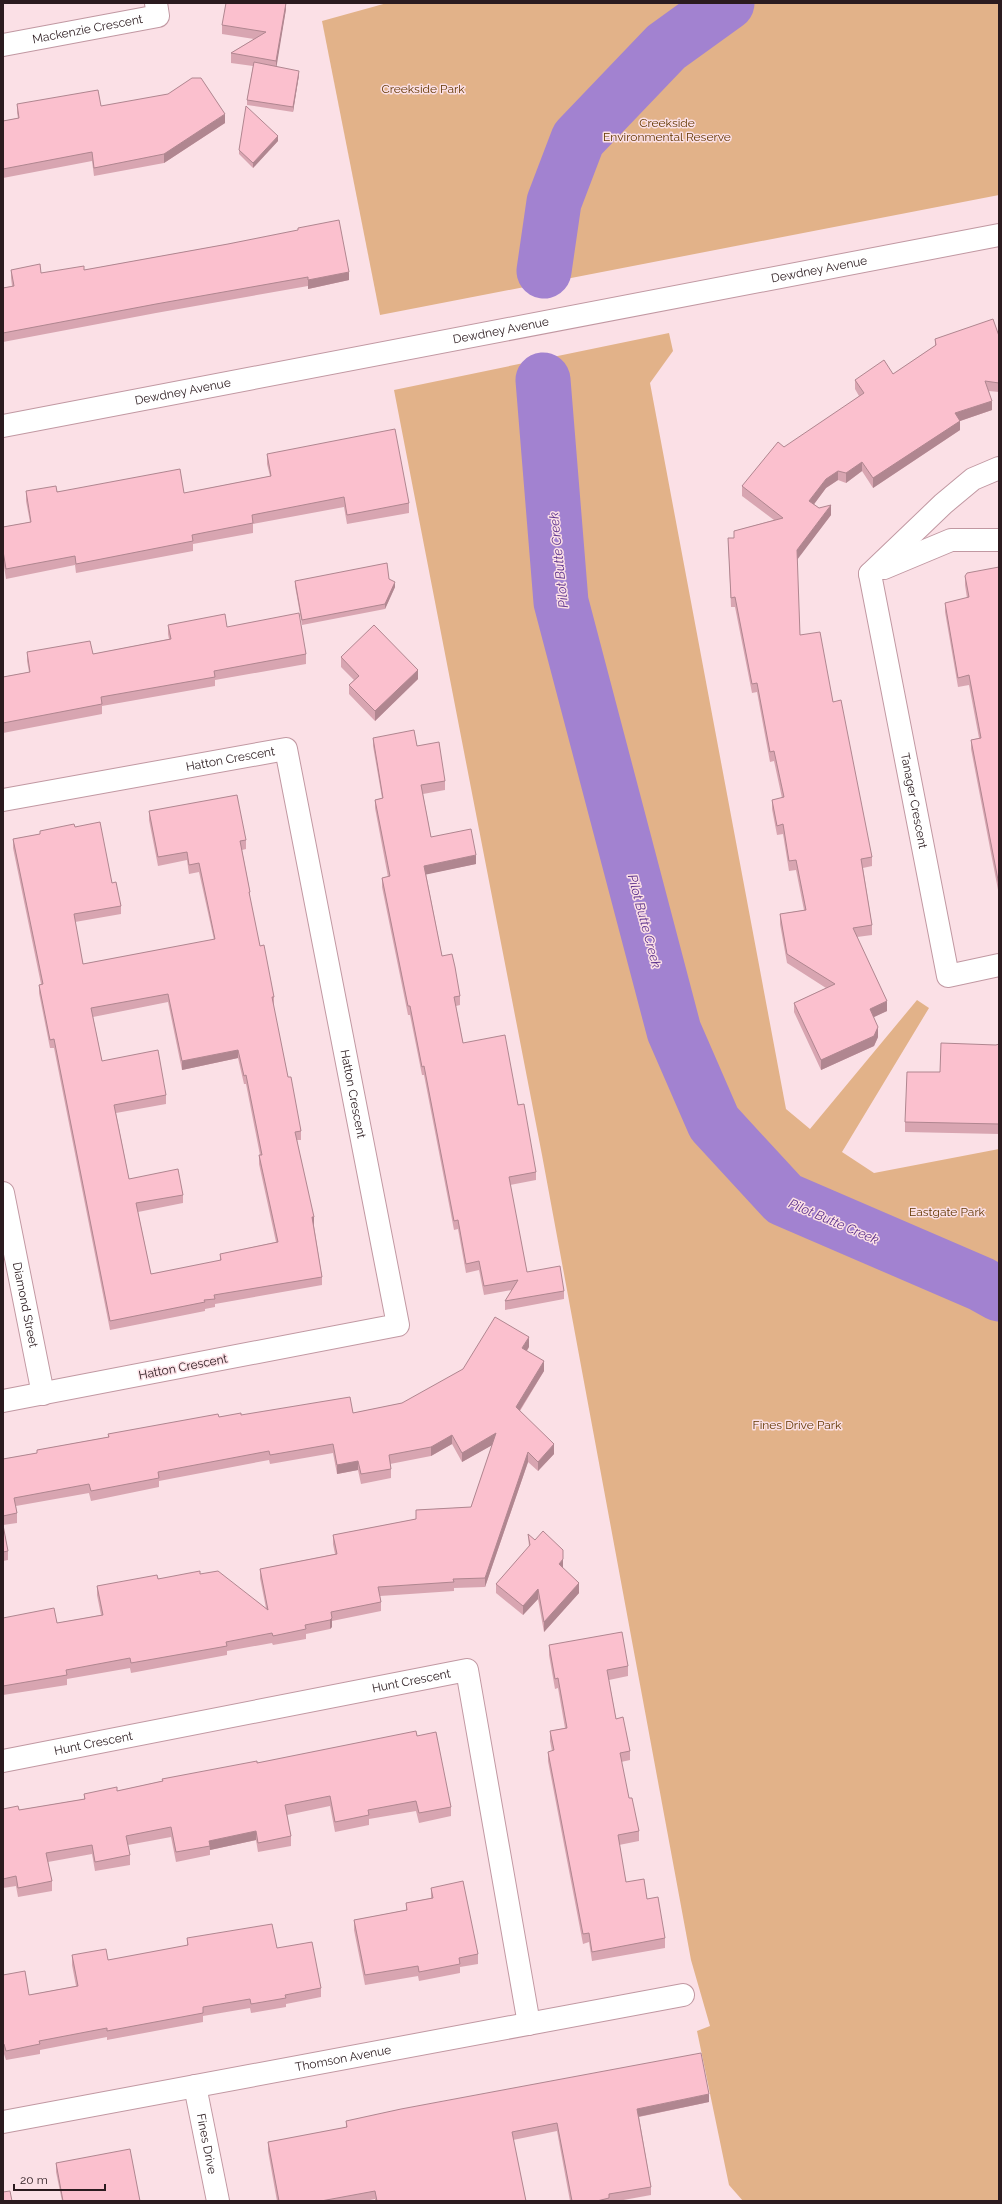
<svg xmlns="http://www.w3.org/2000/svg" width="1002" height="2204" font-family="Raleway,sans-serif">
<style>
.green{fill:#e2b289}
.lines{fill:none;stroke-linecap:round;stroke-linejoin:round}
.stream{stroke:#a282d0;stroke-width:9}
.river{stroke:#a282d0;stroke-width:55}
.minor-casing{stroke:#c198a2;stroke-width:24}
.minor{stroke:#fff;stroke-width:22}
.wall{fill:#d8a5b1;fill-rule:evenodd}
.shaded-wall{fill:#b08690}
.building{fill:#fbc0ce;stroke:#b08690;fill-rule:evenodd}
.labels{text-anchor:middle;stroke-width:3;stroke-linejoin:round;paint-order:stroke}
.street-label{font-size:12px;fill:#2b1b1f;stroke:#fbe0e6}
.park-label{font-size:12px;fill:#623600;stroke:#fbe0e6}
.water-label{font-size:13px;font-style:italic;fill:#5c318d;stroke:#fbe0e6}
</style>
<rect width="100%" height="100%" fill="#fbe0e6"/>
<g class="green">
<polygon points="387,3 999,3 999,195 380,315 322,21"/>
<polygon points="669,333 673,351 650,383 786,1109 810,1129 917,1000 929,1008 842,1152 874,1173 999,1149 999,2201 743,2201 729,2185 697,2031 710,2026 691,1960 542,1155 394,390"/>
</g>
<g class="lines">
<polyline class="stream" points="803,1188 802,1198 805,1208"/>
<g class="river">
<polyline points="544,271 554,202 578,139 666,47 727,3"/>
<polyline points="543,380 561,602 674,1031 714,1123 784,1199 981,1284 999,1294"/>
</g>
<defs>
<g id="minor">
<path id="s1" d="M3 45 158 16 156 3"/>
<path id="s2" d="M3 426 999 235"/>
<polyline points="884,568 951,540 999,540"/>
<path id="s3" d="M870 574 948 976 999 965"/>
<polyline points="870,574 943,504 973,479 999,468"/>
<path id="s4" d="M3 800 286 749 398 1325 3 1401"/>
<path id="s5" d="M3 1193 43 1394"/>
<path id="s6" d="M3 1761 467 1670 529 2024"/>
<path id="s7" d="M195 2086 218 2201"/>
<path id="s8" d="M3 2122 683 1995"/>
</g>
</defs>
<use href="#minor" class="minor-casing"/>
<use href="#minor" class="minor"/>
</g>
<g class="wall">
<polygon points="286,3 286,9 276,66 299,75 293,112 247,105 247,100 253,66 231,63 231,53 254,39 222,34 222,25"/>
<polygon points="17,104 101,106 225,123 164,163 94,176 92,161 3,178 3,121 18,118 17,113"/>
<polygon points="278,141 253,168 239,154 239,150"/>
<polygon points="298,228 349,280 308,289 308,286 156,313 3,342 3,288 12,286 11,278 11,270 41,273 84,270 228,244 298,231"/>
<polygon points="999,336 999,392 989,391 992,410 960,421 960,430 873,488 862,471 846,483 838,480 826,488 814,504 819,508 831,515 797,559 800,635 833,702 872,857 872,866 863,868 872,925 872,935 857,937 887,1011 873,1017 878,1037 874,1046 821,1070 794,1012 794,1003 826,988 787,963 780,924 780,914 804,910 796,870 789,871 783,834 777,835 772,809 772,800 782,798 774,761 770,762 757,692 752,693 735,607 731,607 728,538 734,538 734,531 774,520 742,496 742,486 859,396 855,389 855,380 893,374 935,346 935,339"/>
<polygon points="267,454 409,503 409,513 347,524 344,507 253,524 253,533 193,544 193,551 76,573 75,565 6,579 3,560 3,527 30,522 26,501 26,491 184,493 270,476 267,464"/>
<polygon points="999,567 999,895 971,749 971,740 979,738 969,685 958,687 945,612 945,603 967,598 965,585 965,576"/>
<polygon points="295,581 395,587 385,609 302,625 295,586"/>
<polygon points="168,625 227,627 306,654 306,664 215,680 215,686 102,706 102,714 3,733 3,677 29,672 27,661 27,652 93,654 169,639 168,634"/>
<polygon points="341,657 418,679 375,721 349,694 349,685 354,680 341,667"/>
<polygon points="373,738 417,746 445,781 445,790 423,794 431,837 476,864 426,874 442,956 460,996 460,1005 456,1006 463,1043 518,1105 536,1172 536,1180 510,1185 527,1272 564,1291 564,1299 505,1310 505,1301 512,1290 484,1295 479,1270 466,1273 458,1229 454,1230 424,1075 422,1075 410,1015 408,1015 382,887 382,878 388,877 375,808 375,800 382,798 373,746"/>
<path d="M149 811 246 840V849L242 850 250 892V900L260 946 274 997V1005H273L288 1077 301 1131V1140H297L314 1226 322 1277V1285L215 1304V1307L205 1309V1311L110 1330 54 1048H50L39 993V985L41 984 13 848V839L40 834V831L75 827 112 883 121 906V914L75 922 83 964 214 940 199 872 189 874 187 860 158 866 149 820ZM168 1002 182 1070 238 1058 244 1084H246L260 1155H259V1164L276 1242 220 1254V1261L151 1274 138 1212 183 1203V1195L129 1179 116 1113 166 1104V1095L102 1061 93 1017Z"/>
<polygon points="999,1044 999,1134 905,1132 905,1122 940,1072 996,1045"/>
<polygon points="529,1347 527,1351 544,1371 520,1411 554,1454 538,1471 528,1462 485,1587 454,1588 454,1591 380,1596 381,1602 381,1611 332,1621 332,1627 330,1629 306,1634 306,1639 273,1645 272,1643 227,1651 227,1655 131,1673 130,1668 67,1679 67,1685 3,1695 3,1618 57,1623 101,1615 97,1595 97,1586 200,1574 266,1608 260,1578 260,1569 335,1554 333,1544 333,1535 416,1519 416,1510 471,1507 492,1445 462,1462 452,1444 431,1456 390,1464 391,1469 391,1478 361,1484 358,1470 337,1474 333,1453 270,1464 269,1460 159,1481 159,1487 91,1501 89,1493 16,1506 17,1513 17,1523 3,1525 8,1551 8,1560 3,1561 3,1459 37,1453 37,1450 108,1437 108,1434 219,1417 241,1415 353,1413 402,1403"/>
<polygon points="528,1534 563,1568 579,1593 544,1632 538,1599 523,1615 496,1593 496,1584 529,1547"/>
<polygon points="549,1645 628,1666 628,1676 609,1680 616,1719 630,1751 630,1760 621,1762 629,1798 639,1831 639,1841 619,1845 626,1882 647,1899 665,1938 665,1948 592,1961 589,1942 583,1944 548,1761 548,1752 552,1751 550,1741 550,1731 565,1728 558,1688 555,1689 549,1655"/>
<polygon points="417,1736 451,1807 451,1816 419,1823 416,1811 369,1819 369,1825 335,1832 330,1806 287,1815 291,1836 291,1846 258,1852 256,1840 210,1850 210,1855 176,1862 171,1837 128,1845 130,1855 130,1865 95,1871 92,1854 48,1862 52,1881 52,1891 18,1897 16,1886 3,1888 3,1809 19,1810 84,1799 84,1794 117,1791 162,1781 162,1779"/>
<polygon points="431,1888 478,1954 478,1964 460,1967 460,1973 419,1981 418,1976 365,1985 354,1930 354,1920 406,1910 406,1903 431,1898"/>
<polygon points="187,1938 277,1948 321,1988 321,1997 286,2004 286,2007 251,2013 250,2008 203,2016 203,2022 107,2040 107,2037 40,2050 40,2054 6,2060 4,2054 3,2054 3,1975 29,1995 76,1986 72,1965 72,1955 108,1960 187,1946"/>
<polygon points="709,2102 639,2117 651,2187 651,2195 618,2201 570,2201 557,2131 513,2140 526,2201 375,2201 375,2199 365,2201 277,2201 268,2151 268,2142 346,2128 346,2121"/>
<polygon points="56,2163 140,2201 62,2201 56,2172"/>
</g>
<g class="shaded-wall">
<polygon points="286,3 286,9 276,70 276,61"/>
<polygon points="299,71 299,75 293,112 293,107"/>
<polygon points="225,114 225,123 164,163 164,154"/>
<polygon points="278,136 278,141 253,168 253,163"/>
<polygon points="349,272 349,280 308,289 308,280"/>
<polygon points="992,401 992,410 960,421 960,430 873,488 873,478 955,413"/>
<polygon points="862,462 862,471 846,483 846,473"/>
<polygon points="838,471 838,480 826,488 809,511 809,501 826,479"/>
<polygon points="831,505 831,515 797,560 797,550"/>
<polygon points="395,582 395,587 385,609 385,604"/>
<polygon points="418,670 418,679 375,721 375,711"/>
<polygon points="476,855 476,864 424,875 424,866"/>
<polygon points="887,1001 887,1011 870,1019 870,1009"/>
<polygon points="878,1027 878,1037 874,1046 821,1070 821,1060"/>
<polygon points="238,1050 238,1058 182,1070 182,1061"/>
<rect x="312" y="1217" width="2" height="9"/>
<polygon points="529,1337 529,1347 522,1357 522,1348"/>
<polygon points="544,1361 544,1371 516,1416 516,1407"/>
<polygon points="496,1433 496,1443 462,1462 462,1453"/>
<polygon points="452,1435 452,1444 431,1456 431,1447"/>
<polygon points="554,1444 554,1454 538,1471 538,1462"/>
<polygon points="528,1452 528,1462 485,1587 485,1578"/>
<polygon points="358,1461 358,1470 337,1474 337,1465"/>
<polygon points="563,1559 563,1569 559,1564"/>
<polygon points="579,1583 579,1593 544,1632 544,1622"/>
<polygon points="538,1589 538,1599 523,1615 523,1606"/>
<polygon points="332,1618 332,1627 330,1629 330,1620"/>
<polygon points="256,1831 256,1840 210,1850 209,1841"/>
<rect x="3" y="2044" width="1" height="10"/>
<polygon points="709,2094 709,2102 637,2117 637,2109"/>
</g>
<g class="building">
<polygon points="226,3 286,3 276,61 231,53 266,32 222,25"/>
<polygon points="254,62 299,71 293,107 247,100"/>
<polygon points="192,78 201,78 225,114 164,154 94,168 92,152 3,169 3,121 19,118 17,104 98,90 101,106 168,94"/>
<polygon points="246,106 278,136 253,163 239,150"/>
<polygon points="339,220 349,272 308,280 308,277 156,304 3,333 3,288 14,286 11,270 40,264 41,273 84,266 84,270 228,244 298,230 298,228"/>
<polygon points="993,319 999,336 999,383 985,381 992,401 955,413 960,421 873,478 862,462 846,473 838,471 826,479 809,501 819,508 831,505 797,550 800,635 820,632 833,702 841,700 872,857 861,859 872,925 853,928 887,1001 870,1009 878,1027 874,1036 821,1060 794,1003 835,984 787,954 780,914 806,910 796,860 789,861 783,824 777,826 772,800 784,797 774,751 770,752 757,683 752,684 735,597 731,598 728,538 734,538 734,531 783,518 742,486 778,442 784,447 864,393 855,380 884,360 893,374 936,345 935,339"/>
<polygon points="395,429 409,503 347,515 344,497 252,515 253,523 192,535 193,541 76,564 75,556 6,569 3,551 3,527 31,522 26,491 56,486 57,492 180,469 184,493 271,476 267,454"/>
<polygon points="387,563 389,579 395,582 385,604 302,620 295,581"/>
<polygon points="999,567 999,885 971,740 981,738 969,675 958,678 945,603 969,597 965,576 967,573"/>
<polygon points="299,613 306,654 214,671 215,677 101,697 102,704 3,723 3,677 30,672 27,652 90,641 93,654 171,639 168,625 225,614 227,627"/>
<polygon points="374,625 418,670 375,711 349,685 359,676 341,657"/>
<polygon points="414,730 417,746 439,742 445,781 421,785 431,837 471,829 476,855 424,866 442,956 452,954 455,967 460,996 454,997 463,1043 505,1035 518,1105 524,1104 536,1172 509,1177 527,1272 560,1266 564,1291 505,1301 518,1280 484,1286 479,1261 466,1264 458,1220 454,1221 424,1066 422,1067 410,1006 408,1006 382,878 390,876 375,800 383,798 373,738"/>
<path d="M237 795 246 840 240 841 250 892H249L260 946 264 945 274 997H272L288 1077H291L301 1131 295 1132 314 1217H312L322 1277 214 1295 215 1299 204 1300 205 1302 110 1321 54 1039 50 1040 39 985 43 984 13 839 40 834V831L74 824 75 827 100 822 112 883 116 882 121 906 74 914 83 964 215 939 199 863 189 865 187 852 158 857 149 811ZM168 994 182 1061 238 1050 244 1076 246 1075 262 1155H259L278 1242 220 1254 221 1260 151 1274 136 1203 183 1195 178 1169 129 1179 114 1105 166 1095 158 1050 102 1061 91 1008Z"/>
<polygon points="941,1043 996,1045 999,1044 999,1124 905,1122 907,1072 940,1072"/>
<polygon points="495,1317 529,1337 522,1348 544,1361 516,1407 554,1444 538,1462 528,1452 485,1578 453,1579 454,1582 378,1587 381,1602 331,1612 332,1618 330,1620 305,1625 306,1629 273,1636 272,1633 226,1642 227,1646 131,1663 130,1658 66,1670 67,1675 3,1686 3,1618 54,1608 57,1623 103,1615 97,1586 157,1575 158,1579 200,1571 200,1574 218,1571 268,1610 260,1569 337,1554 333,1535 416,1519 416,1510 471,1507 496,1433 462,1453 452,1435 431,1447 389,1455 391,1469 361,1474 358,1461 337,1465 333,1444 270,1455 269,1451 158,1472 159,1478 91,1491 89,1484 14,1498 17,1513 3,1516 3,1459 37,1453 37,1450 109,1437 108,1434 218,1414 219,1417 241,1413 241,1415 350,1397 353,1413 402,1403 463,1369"/>
<polygon points="3,1525 8,1551 3,1552"/>
<polygon points="543,1531 563,1550 563,1559 559,1564 579,1583 544,1622 538,1589 523,1606 496,1584 530,1545 528,1534 535,1540"/>
<polygon points="622,1632 628,1666 607,1670 616,1719 623,1717 630,1751 620,1753 629,1798 632,1798 639,1831 618,1835 626,1882 644,1879 647,1899 658,1897 665,1938 592,1952 589,1933 583,1934 548,1752 554,1750 550,1731 567,1728 558,1678 555,1679 549,1645"/>
<polygon points="416,1731 417,1736 436,1732 451,1807 419,1813 416,1801 368,1810 369,1815 335,1822 330,1796 285,1805 291,1836 258,1843 256,1831 209,1841 210,1846 176,1852 171,1827 126,1836 130,1855 95,1862 92,1845 46,1853 52,1881 18,1888 16,1876 3,1879 3,1809 18,1806 19,1810 85,1799 84,1794 117,1787 117,1791 163,1781 162,1779 257,1761 257,1763"/>
<polygon points="463,1881 478,1954 459,1958 460,1964 419,1972 418,1966 365,1975 354,1920 407,1910 406,1903 433,1898 431,1888"/>
<polygon points="272,1924 277,1948 312,1942 321,1988 285,1995 286,1998 251,2004 250,1999 203,2007 203,2013 107,2031 107,2028 39,2041 40,2044 6,2051 4,2044 3,2044 3,1975 25,1971 29,1995 78,1986 72,1955 106,1949 108,1960 188,1945 187,1938"/>
<polygon points="701,2053 709,2094 637,2109 651,2187 609,2194 609,2198 597,2201 572,2201 557,2123 512,2132 526,2201 377,2201 375,2191 321,2201 279,2201 268,2142 347,2127 346,2121 401,2109"/>
<polygon points="130,2149 140,2201 63,2201 56,2163"/>
<polygon points="10,2191 12,2201 3,2201 3,2192"/>
</g>
<g class="labels">
<g class="street-label">
<text dy="4" stroke="none"><textPath href="#s1" startOffset="86">Mackenzie Crescent</textPath></text>
<text dy="4" stroke="none"><textPath href="#s2" startOffset="831">Dewdney Avenue</textPath></text>
<text dy="4" stroke="none"><textPath href="#s2" startOffset="507">Dewdney Avenue</textPath></text>
<text dy="4" stroke="none"><textPath href="#s2" startOffset="183">Dewdney Avenue</textPath></text>
<text dy="4" stroke="none"><textPath href="#s4" startOffset="231">Hatton Crescent</textPath></text>
<text dy="4" stroke="none"><textPath href="#s3" startOffset="231">Tanager Crescent</textPath></text>
<text dy="4" stroke="none"><textPath href="#s4" startOffset="639">Hatton Crescent</textPath></text>
<text dy="4" stroke="none"><textPath href="#s5" startOffset="114">Diamond Street</textPath></text>
<text transform="translate(183 1367) rotate(-11)" y="4">Hatton Crescent</text>
<text dy="4" stroke="none"><textPath href="#s6" startOffset="416">Hunt Crescent</textPath></text>
<text dy="4" stroke="none"><textPath href="#s6" startOffset="92">Hunt Crescent</textPath></text>
<text dy="4" stroke="none"><textPath href="#s8" startOffset="346">Thomson Avenue</textPath></text>
<text dy="4" stroke="none"><textPath href="#s7" startOffset="59">Fines Drive</textPath></text>
</g>
<g class="park-label">
<text x="423" y="93">Creekside Park</text>
<text x="667" y="127">Creekside<tspan x="667" dy="14">Environmental Reserve</tspan></text>
<text x="947" y="1216">Eastgate Park</text>
<text x="797" y="1429">Fines Drive Park</text>
</g>
<g class="water-label">
<text transform="translate(558 560) rotate(-96)" y="5">Pilot Butte Creek</text>
<text transform="translate(645 921) rotate(75)" y="5">Pilot Butte Creek</text>
<text transform="translate(834 1221) rotate(23)" y="5">Pilot Butte Creek</text>
</g>
</g>
<rect width="1002" height="2204" fill="none" stroke="#2b1b1f" stroke-width="8"/>
<path d="M14 2184v6h91v-6" fill="none" stroke="#2b1b1f" stroke-width="2"/>
<text x="20" y="2184" font-size="12" fill="#2b1b1f" stroke="#fbe0e6" stroke-width="3" paint-order="stroke">20 m</text>
</svg>
